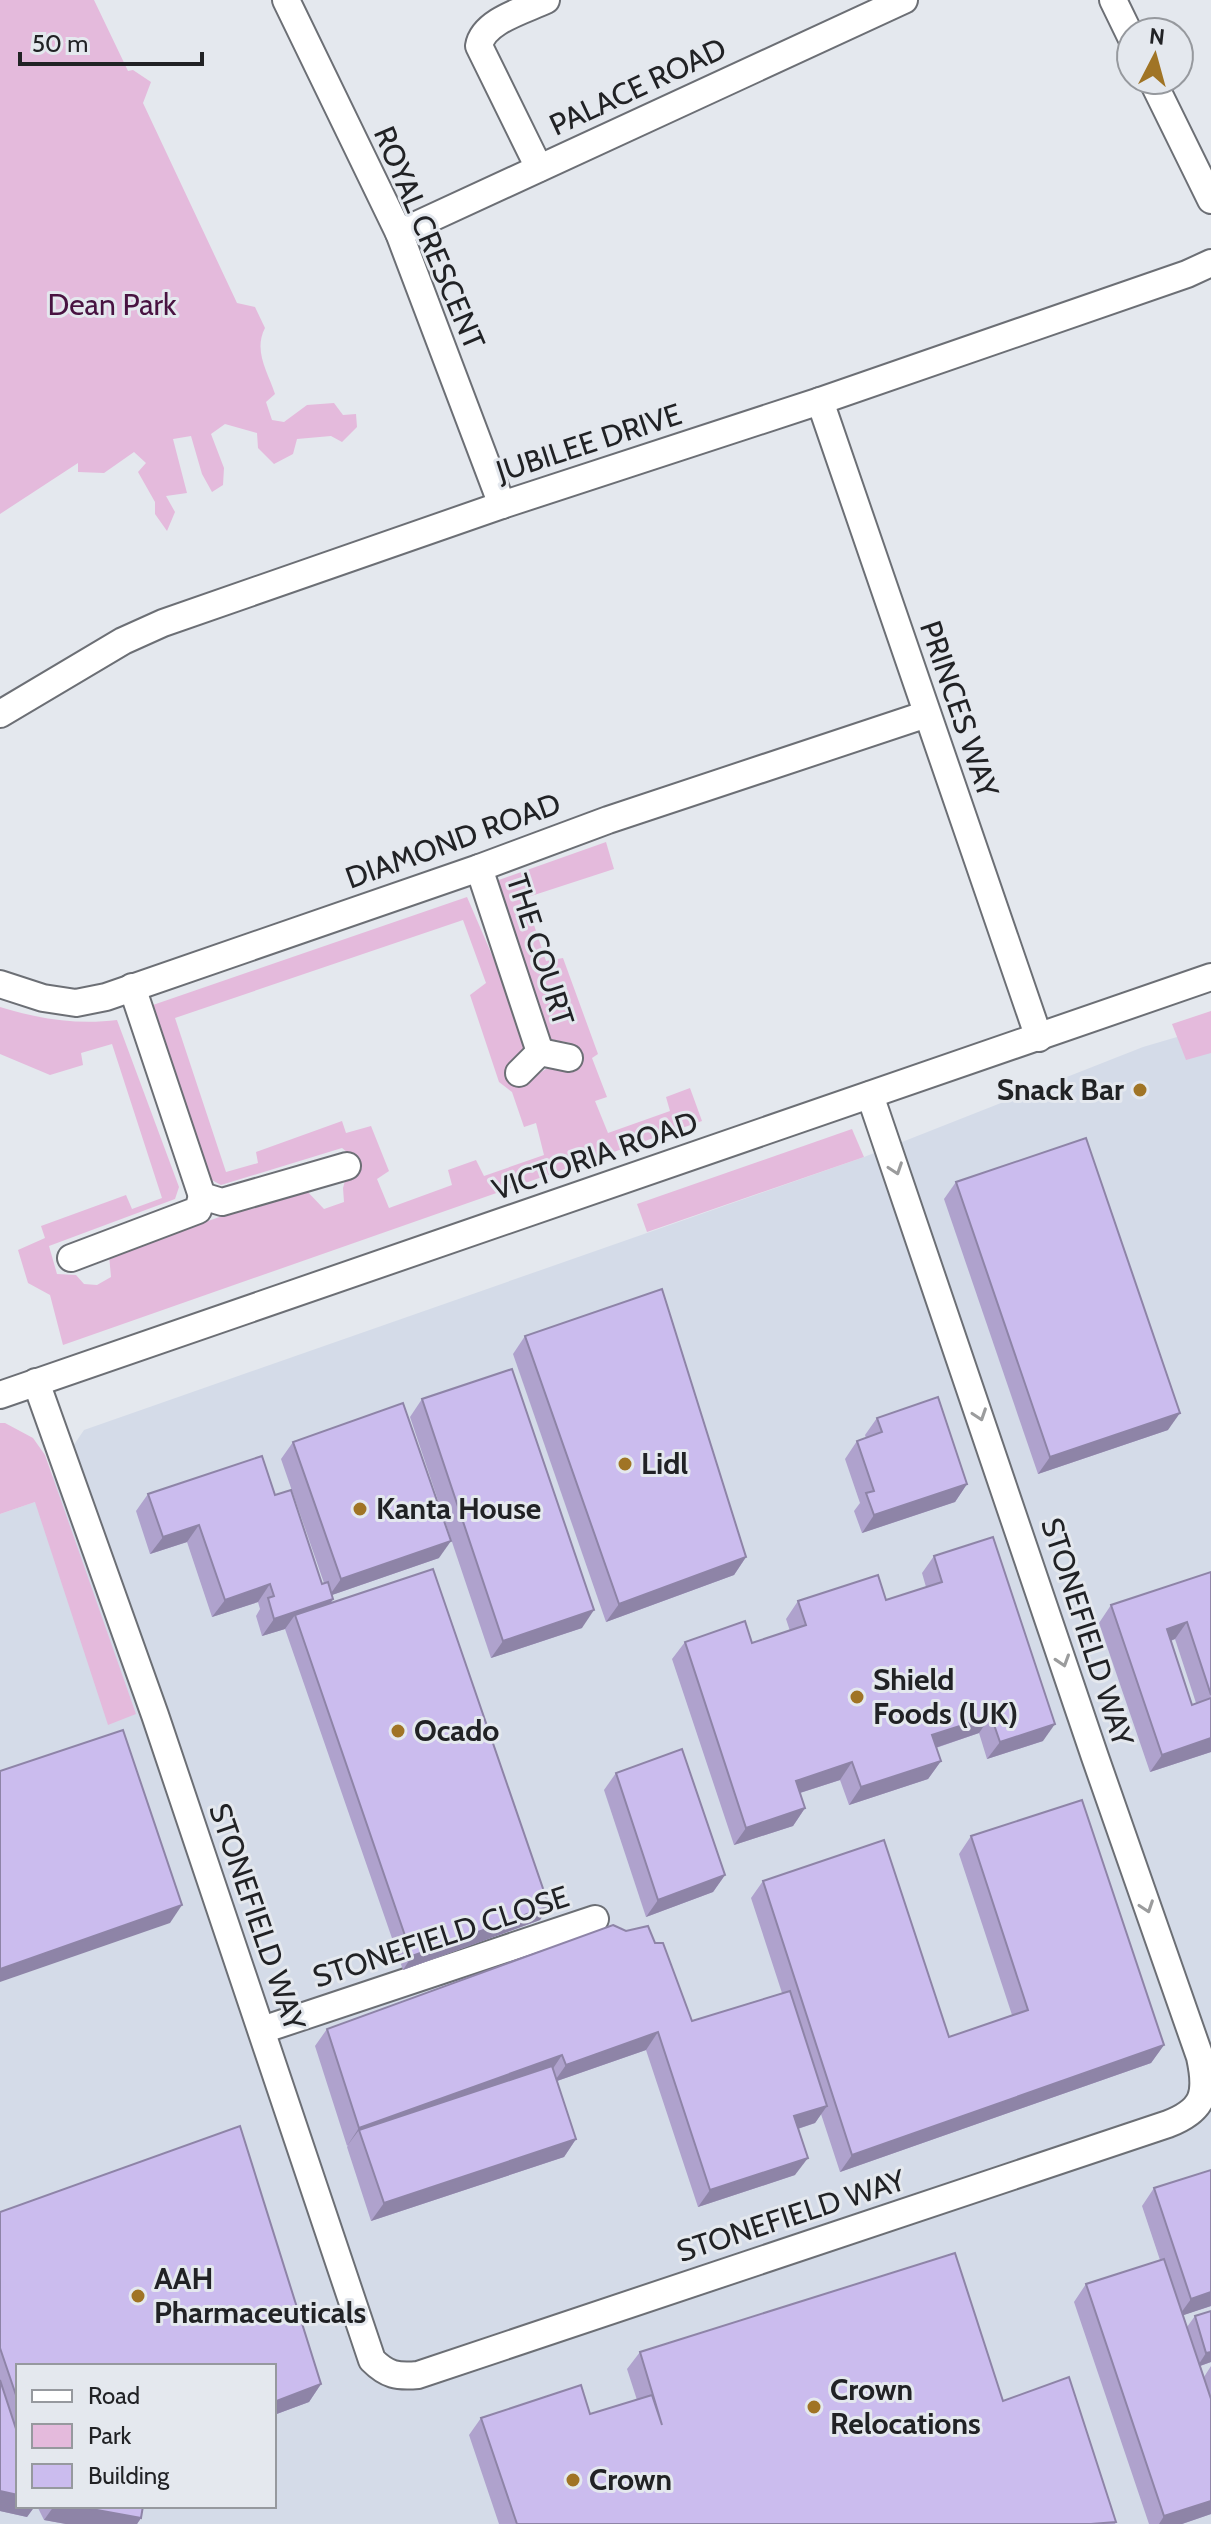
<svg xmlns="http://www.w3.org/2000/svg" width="1211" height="2524" font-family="Cabin,sans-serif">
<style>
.built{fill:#d4dbe8;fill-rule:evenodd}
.green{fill:#e4badc;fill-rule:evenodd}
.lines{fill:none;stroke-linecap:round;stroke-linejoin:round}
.minor-casing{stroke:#6c6f75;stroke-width:30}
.minor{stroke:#fff;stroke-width:26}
.wall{fill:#afa2cd;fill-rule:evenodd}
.shaded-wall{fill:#8e84a7}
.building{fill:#cbbcee;stroke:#8e84a7;stroke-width:2}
.oneway{stroke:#9b9c9d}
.poi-dot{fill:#a07425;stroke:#e4e8ee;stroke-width:3}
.labels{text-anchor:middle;stroke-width:6;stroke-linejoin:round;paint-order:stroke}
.street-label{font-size:30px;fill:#212225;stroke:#e4e8ee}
.park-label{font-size:30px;fill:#481341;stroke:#e4e8ee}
.poi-label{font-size:30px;font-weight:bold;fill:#212225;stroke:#e4e8ee;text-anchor:start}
</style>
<rect width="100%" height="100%" fill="#e4e8ee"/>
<path class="built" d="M1211 1027V2524H0V1514L35 1502 84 1430 864 1157 1143 1047ZM18 2366H274V2506H18Z"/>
<g class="green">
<path d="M0 0H94L128 71 133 70 151 82 143 103 237 303 255 307 265 328C253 351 268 372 275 394L266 402 272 420 284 422 307 405 334 403 343 415 356 414 357 427 342 442 331 436 297 439 293 454 274 464 258 448 257 433 225 424 211 434 224 468 223 485 212 492 202 474 191 436 173 439 187 493 166 496 175 512 167 531 155 514V502L138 472 146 463 134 452 104 473 78 472V463L0 514Z"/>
<path d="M606 842 614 869 525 898 546 961 563 958 598 1054 592 1058 607 1097 595 1101 608 1133 670 1111 666 1097 690 1088 702 1121 63 1345 50 1295 28 1283 18 1250 45 1238 41 1226 126 1195 132 1209 162 1198 112 1044 81 1053 83 1065 50 1075 0 1054V1007C38 1019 78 1025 117 1020L179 1187 175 1199 49 1246 57 1274 76 1275 84 1284 97 1285 111 1277 109 1255 304 1188 324 1209 344 1202 343 1188 346 1177 358 1173 353 1157 342 1148 221 1185 210 1179 150 1006 467 897 501 976 526 1047 528 1080 546 1069 567 1066 571 1043 549 1039 496 881ZM463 920 486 983 470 995 499 1082 512 1092 524 1127 536 1123 544 1155 484 1176 476 1160 448 1170 452 1185 389 1208 377 1179 389 1171 371 1126 346 1133 342 1121 256 1152 258 1163 226 1172 175 1018Z"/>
<polygon points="1211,1011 1211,1053 1186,1060 1172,1024"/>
<polygon points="852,1129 864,1157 647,1232 637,1204"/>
<polygon points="0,1423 5,1423 33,1438 45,1455 136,1714 108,1725 35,1502 0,1514"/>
</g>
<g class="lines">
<defs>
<g id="minor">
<polyline points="286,0 399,233 502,505"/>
<polyline points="1113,0 1131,37"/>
<polyline points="1152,80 1211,200"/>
<path d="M539 168 479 46C483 21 525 10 546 0"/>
<polyline points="399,233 904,0"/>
<polyline points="820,401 1039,1038"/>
<polyline points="0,714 123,641 163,623 502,505 820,401 1187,274 1211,263"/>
<polyline points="479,868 540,1052"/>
<polyline points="0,984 43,998 76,1003 106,997 479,868 608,820 927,714"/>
<polyline points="132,987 202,1196"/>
<polyline points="519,1073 540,1052 569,1058"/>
<polyline points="71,1258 198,1210 202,1196 222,1202 347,1166"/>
<path d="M36 1382 155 1715 372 2360C387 2375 397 2377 418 2375L1168 2124C1204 2110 1208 2094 1200 2057L1095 1757 870 1095"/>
<polyline points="0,1395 1211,977"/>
<polyline points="262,2030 595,1919"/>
</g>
</defs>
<use href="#minor" class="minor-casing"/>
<use href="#minor" class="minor"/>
</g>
<g class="wall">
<polygon points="956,1182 1168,1430 1038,1474 944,1199"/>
<polygon points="525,1336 746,1557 734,1575 606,1622 513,1354"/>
<polygon points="422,1399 582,1628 491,1658 410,1417"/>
<polygon points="877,1418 967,1484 955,1502 862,1533 854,1511 860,1503 845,1459 857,1441 866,1438 865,1435"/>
<polygon points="293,1442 439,1558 332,1595 333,1599 331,1603 549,1906 540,1920 403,1970 285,1629 262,1636 256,1616 260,1609 258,1602 212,1617 187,1542 150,1554 136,1511 148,1494 275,1495 322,1584 324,1583 281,1459"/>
<polygon points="934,1556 1043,1741 987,1759 979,1733 936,1748 941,1761 928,1779 849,1805 840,1780 800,1793 805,1808 793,1826 734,1845 672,1659 685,1642 752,1643 790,1631 786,1619 798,1601 886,1600 926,1587 922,1573"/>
<path d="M1211 1572V1752L1150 1772 1099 1623 1111 1605ZM1175 1639 1196 1703 1192 1705 1171 1641Z"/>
<polygon points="616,1773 725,1875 713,1892 646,1917 604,1790"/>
<polygon points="971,1836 1164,2045 1151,2063 840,2172 821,2114 815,2123 798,2129 795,2175 698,2207 646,2050 557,2081 576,2139 564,2157 371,2221 347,2147 348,2145 347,2146 315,2046 327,2029 692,2021 782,1993 751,1898 763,1881 949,2037 1012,2015 959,1854"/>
<polygon points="240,2126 321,2384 309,2402 274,2415 274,2366 18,2366 18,2506 35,2506 27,2517 0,2511 0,2212"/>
<polygon points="1211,2170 1211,2306 1183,2315 1187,2327 1195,2316 1211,2311 1211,2362 1200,2366 1204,2377 1211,2366 1211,2514 1182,2524 1149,2524 1074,2302 1086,2284 1160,2260 1142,2206 1154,2188"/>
<polygon points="640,2352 1003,2401 1116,2522 1115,2524 499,2524 469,2435 481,2418 590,2414 637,2400 627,2369"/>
<polygon points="37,2506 143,2506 141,2518 137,2524 66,2524 44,2520"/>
</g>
<g class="shaded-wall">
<polygon points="1180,1413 1168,1430 1038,1474 1050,1457"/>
<polygon points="967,1484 955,1502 862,1533 874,1515"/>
<polygon points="199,1525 187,1542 150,1554 163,1537"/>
<polygon points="451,1541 439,1558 329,1596 341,1579"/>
<polygon points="746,1557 734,1575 606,1622 619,1604"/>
<polygon points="270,1584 258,1602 212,1617 225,1600"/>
<polygon points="333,1599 321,1617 295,1615 285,1629 262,1636 274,1619"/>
<polygon points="594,1610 582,1628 491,1658 503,1641"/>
<polygon points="1187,1622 1175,1639 1155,1646 1167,1629"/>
<polygon points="991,1716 979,1733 920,1753 932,1735"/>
<polygon points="1055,1724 1043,1741 987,1759 1000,1742"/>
<polygon points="1211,1738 1211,1752 1150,1772 1162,1755"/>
<polygon points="941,1761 928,1779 849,1805 861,1787"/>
<polygon points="852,1762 840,1780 784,1798 796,1781"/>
<polygon points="805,1808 793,1826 734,1845 746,1828"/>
<polygon points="725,1875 713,1892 646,1917 658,1900"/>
<polygon points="182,1905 170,1923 0,1982 0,1969"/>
<polygon points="549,1906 540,1920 403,1970 412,1956"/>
<polygon points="658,2032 646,2050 554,2082 566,2065"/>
<polygon points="1164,2045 1151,2063 840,2172 852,2155"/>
<polygon points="562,2055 550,2073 359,2130 347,2146 359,2128"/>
<polygon points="827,2106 815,2123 782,2134 794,2116"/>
<polygon points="576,2139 564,2157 371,2221 384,2203"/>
<polygon points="808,2158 795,2175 698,2207 710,2190"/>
<polygon points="1211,2292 1211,2306 1178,2317 1191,2299"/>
<polygon points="1211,2352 1211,2362 1197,2367 1206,2353"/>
<polygon points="321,2384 309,2402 274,2415 274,2402"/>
<polygon points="0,2491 18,2495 18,2506 35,2506 27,2517 0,2511"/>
<polygon points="1211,2501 1211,2514 1182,2524 1159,2524 1164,2516"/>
<polygon points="54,2506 75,2506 141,2518 137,2524 66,2524 44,2520"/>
</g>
<g class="building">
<polygon points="1086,1138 1180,1413 1050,1457 956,1182"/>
<polygon points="662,1289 746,1557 619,1604 525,1336"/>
<polygon points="512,1369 594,1610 503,1641 422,1399"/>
<polygon points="938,1397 967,1484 874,1515 866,1493 874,1491 857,1441 882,1432 877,1418"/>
<polygon points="403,1403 451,1541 341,1579 293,1442"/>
<polygon points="262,1456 275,1495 291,1490 322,1584 328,1582 333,1599 274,1619 268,1598 274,1596 270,1584 225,1600 199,1525 163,1537 148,1494"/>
<polygon points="993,1537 1055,1724 1000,1742 991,1716 932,1735 941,1761 861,1787 852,1762 796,1781 805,1808 746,1828 685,1642 745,1621 752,1643 806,1625 798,1601 878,1575 886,1600 942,1582 934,1556"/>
<polygon points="433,1569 549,1906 412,1956 295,1615"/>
<polygon points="1211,1572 1211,1695 1187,1622 1167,1629 1192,1705 1211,1698 1211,1738 1162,1755 1111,1605"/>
<polygon points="123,1730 182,1905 0,1969 0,1771"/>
<polygon points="682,1749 725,1875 658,1900 616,1773"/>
<polygon points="1082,1800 1164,2045 852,2155 763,1881 884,1840 949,2037 1028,2010 971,1836"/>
<polygon points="613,1925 626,1931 648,1926 655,1943 663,1943 692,2021 790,1991 827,2106 794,2116 808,2158 710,2190 658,2032 566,2065 562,2055 359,2128 327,2029"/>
<polygon points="552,2066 576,2139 384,2203 359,2130"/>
<polygon points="240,2126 321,2384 274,2402 274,2366 18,2366 18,2401 0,2348 0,2212"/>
<polygon points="1211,2170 1211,2292 1191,2299 1154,2188"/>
<polygon points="955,2253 1003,2401 1069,2377 1116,2522 1091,2524 517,2524 481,2418 581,2385 590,2414 652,2395 662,2425 640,2352"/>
<polygon points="1164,2259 1211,2399 1211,2501 1164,2516 1086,2284"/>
<polygon points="1211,2311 1211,2352 1206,2353 1195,2316"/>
<polygon points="0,2380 18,2435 18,2495 0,2491"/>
<polygon points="75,2506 143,2506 141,2518"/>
</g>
<defs><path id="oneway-chevron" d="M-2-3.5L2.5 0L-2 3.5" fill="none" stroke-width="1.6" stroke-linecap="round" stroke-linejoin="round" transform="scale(2)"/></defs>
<g class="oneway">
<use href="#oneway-chevron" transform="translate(896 1169) rotate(71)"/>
<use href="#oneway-chevron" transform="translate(980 1415) rotate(71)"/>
<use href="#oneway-chevron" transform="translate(1063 1661) rotate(72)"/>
<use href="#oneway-chevron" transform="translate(1147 1907) rotate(71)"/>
</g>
<g class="poi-dot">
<circle cx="1140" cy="1090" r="8"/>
<circle cx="625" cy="1464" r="8"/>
<circle cx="360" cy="1509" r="8"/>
<circle cx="857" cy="1697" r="8"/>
<circle cx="398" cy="1731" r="8"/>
<circle cx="138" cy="2296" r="8"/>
<circle cx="814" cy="2407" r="8"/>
<circle cx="573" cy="2480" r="8"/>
</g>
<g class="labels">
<g class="street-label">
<text transform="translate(638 87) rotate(-25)" y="10">PALACE ROAD</text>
<text transform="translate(429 238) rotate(67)" y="10">ROYAL CRESCENT</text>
<text transform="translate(589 443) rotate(-18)" y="10">JUBILEE DRIVE</text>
<text transform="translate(959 709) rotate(71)" y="10">PRINCES WAY</text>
<text transform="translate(453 841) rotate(-20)" y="10">DIAMOND ROAD</text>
<text transform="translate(540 950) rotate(72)" y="10">THE COURT</text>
<text transform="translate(595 1156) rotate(-19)" y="10">VICTORIA ROAD</text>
<text transform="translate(1087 1632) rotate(72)" y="10">STONEFIELD WAY</text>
<text transform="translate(257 1917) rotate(71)" y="10">STONEFIELD WAY</text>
<text transform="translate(441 1937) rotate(-18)" y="10">STONEFIELD CLOSE</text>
<text transform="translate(791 2216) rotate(-18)" y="10">STONEFIELD WAY</text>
</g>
<g class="park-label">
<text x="112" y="315">Dean Park</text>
</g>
<g class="poi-label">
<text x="1124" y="1100" text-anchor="end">Snack Bar</text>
<text x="641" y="1474">Lidl</text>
<text x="376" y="1519">Kanta House</text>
<text x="873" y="1690">Shield<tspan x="873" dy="34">Foods (UK)</tspan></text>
<text x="414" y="1741">Ocado</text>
<text x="154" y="2289">AAH<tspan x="154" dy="34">Pharmaceuticals</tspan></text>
<text x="830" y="2400">Crown<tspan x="830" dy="34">Relocations</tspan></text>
<text x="589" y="2490">Crown</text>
</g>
</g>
<rect x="16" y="2364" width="260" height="144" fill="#e4e8ee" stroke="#96999e" stroke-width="2"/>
<rect x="32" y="2390" width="40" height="12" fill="#ffffff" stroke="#96999e" stroke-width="2"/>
<text x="88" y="2404" font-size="24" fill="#212225">Road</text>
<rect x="32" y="2424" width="40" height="24" fill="#e4badc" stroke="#96999e" stroke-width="2"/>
<text x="88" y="2444" font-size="24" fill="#212225">Park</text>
<rect x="32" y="2464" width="40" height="24" fill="#cbbcee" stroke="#96999e" stroke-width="2"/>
<text x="88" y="2484" font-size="24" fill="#212225">Building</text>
<g transform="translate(1155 56) rotate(6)"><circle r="38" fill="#e4e8ee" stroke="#96999e" stroke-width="2"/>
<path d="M0-6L14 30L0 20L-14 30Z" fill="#a07425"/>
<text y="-12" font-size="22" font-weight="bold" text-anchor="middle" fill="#212225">N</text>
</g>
<path d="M20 52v12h182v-12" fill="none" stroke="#212225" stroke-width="4"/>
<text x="32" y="52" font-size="24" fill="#212225" stroke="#e4e8ee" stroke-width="6" paint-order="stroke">50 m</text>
</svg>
